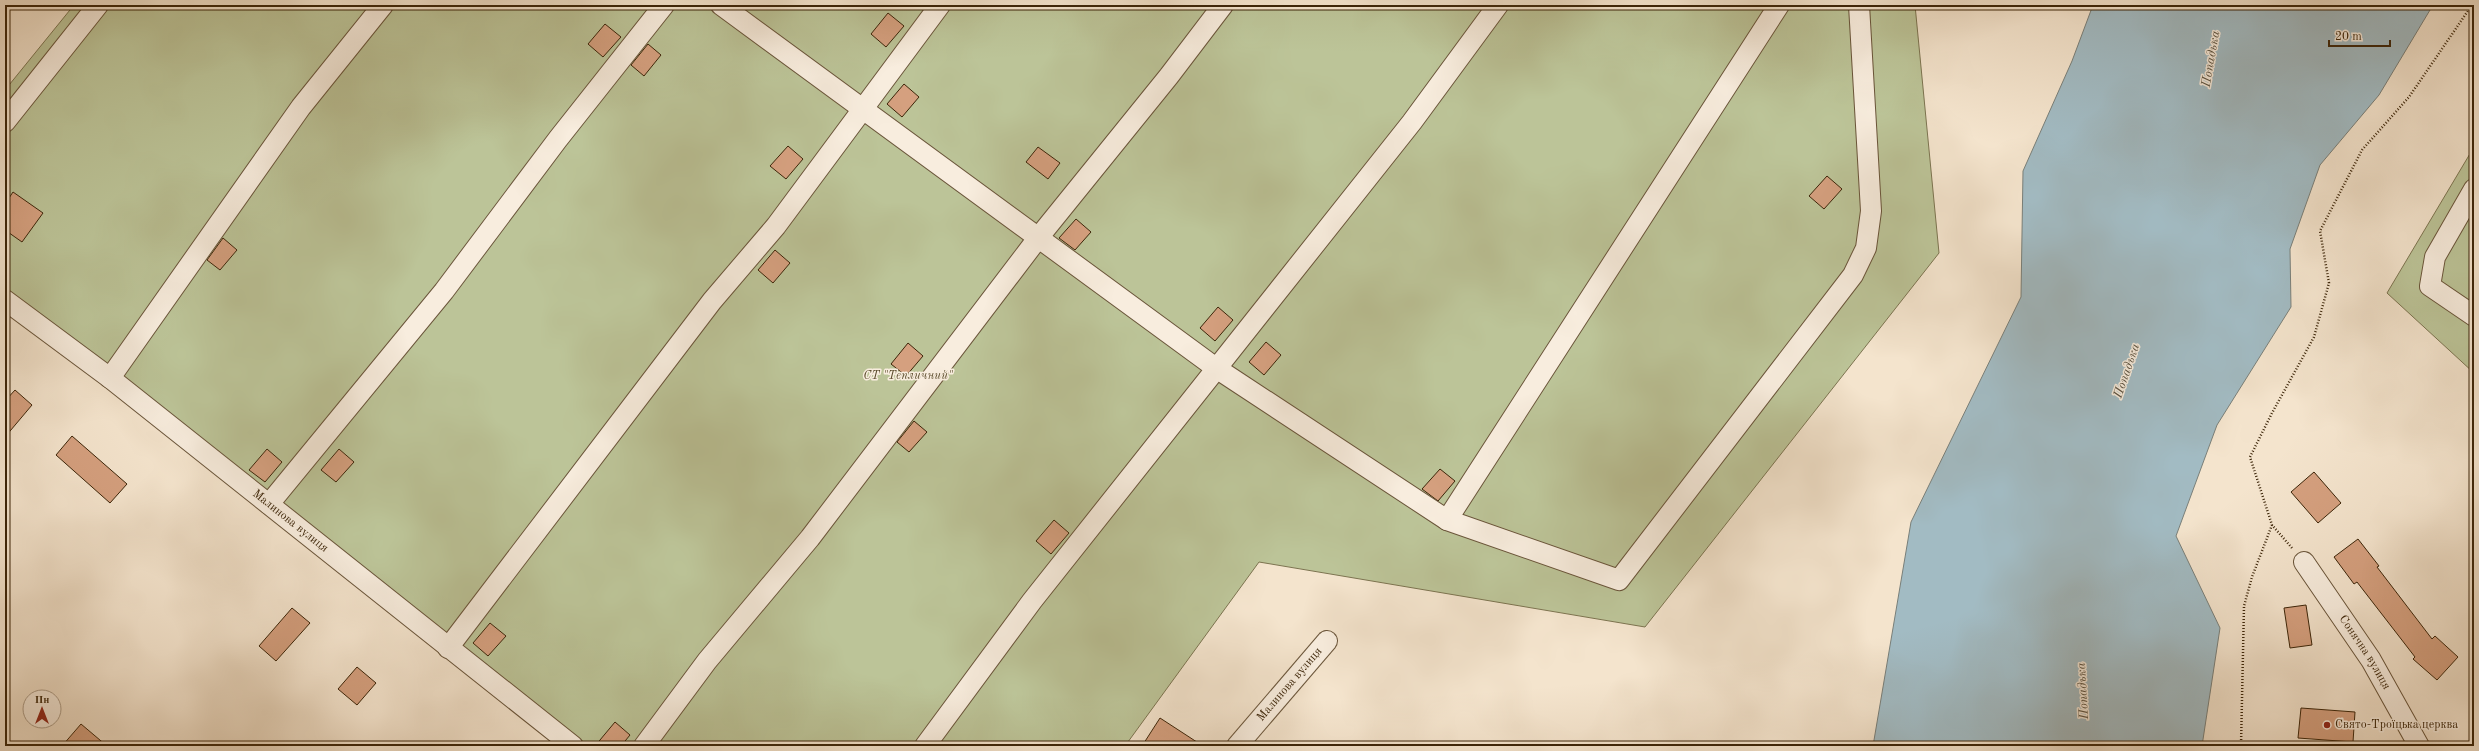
<svg xmlns="http://www.w3.org/2000/svg" width="2479" height="751" font-family="'Old Standard TT',serif">
<style>
.green{fill:#bcc498;stroke:#7c7450}
.water{fill:#a2bbc3;stroke:#797f79}
.building{fill:#d5a07f;stroke:#3c2509}
.lines{fill:none;stroke-linecap:round;stroke-linejoin:round}
.minor-casing{stroke:#6a553a;stroke-width:22}
.path{stroke:#3c2509;stroke-width:2.5;stroke-dasharray:1 2;stroke-linecap:butt}
.minor{stroke:#f8edde;stroke-width:20}
.poi-dot{fill:#8f2418;stroke:#f8edde;stroke-width:1.5}
.labels{text-anchor:middle;dominant-baseline:central;stroke-width:3;stroke-linejoin:round;paint-order:stroke}
.park-label{font-size:12px;font-style:italic;fill:#5c4d2d;stroke:#f8edde}
.street-label{font-size:12px;fill:#3c2509;stroke:#f8edde}
.poi-label{font-size:12px;fill:#3c2509;stroke:#f8edde;text-anchor:start}
.water-label{font-size:13px;font-style:italic;fill:#5b5241;stroke:#f8edde}
</style>
<rect width="100%" height="100%" fill="#f4e4cd"/>
<filter id="stains"><feTurbulence type="fractalNoise" baseFrequency=".005" numOctaves="4"/><feColorMatrix values="0 0 0 0 .2 0 0 0 0 .09 0 0 0 0 .02 0 0 0 .5 -.17"/></filter>
<radialGradient id="worn" r=".72"><stop offset=".6" stop-color="#630" stop-opacity="0"/><stop offset="1" stop-color="#630" stop-opacity=".3"/></radialGradient>
<path class="green" d="M74,5H1915L1939,253L1645,627L1259,562L1125,746H568L5,305V90Z
M2474,147V373L2387,293Z"/>
<path class="water" d="M2093,5H2433L2379,95L2320,165L2290,249L2291,307L2217,425L2176,536L2220,628L2202,746H1873L1911,522L2021,297L2023,171L2072,61Z"/>
<path class="building" d="M888,13L904,26L886,47L871,34Z
M605,24L621,37L603,57L588,44Z
M648,44L661,55L644,76L631,65Z
M904,84L919,97L902,117L887,104Z
M788,146L803,159L786,179L770,166Z
M1038,147L1060,163L1048,179L1026,162Z
M1827,176L1842,189L1824,209L1809,196Z
M13,192L43,213L22,242L5,230V204Z
M1076,219L1091,232L1075,250L1059,238Z
M223,238L237,250L220,270L207,260Z
M775,250L790,263L773,283L758,270Z
M1218,307L1233,320L1215,341L1200,328Z
M1266,342L1281,355L1264,375L1249,362Z
M908,343L923,356L906,376L891,364Z
M15,390L32,405L5,437V401Z
M914,421L927,432L909,452L897,442Z
M72,436L127,484L110,503L56,455Z
M267,449L282,462L265,482L249,470Z
M339,449L354,462L336,482L321,470Z
M1440,469L1455,481L1438,501L1422,489Z
M2314,472L2341,503L2318,523L2291,492Z
M1054,520L1069,533L1051,554L1036,541Z
M2358,539L2379,566L2377,567L2432,639L2435,636L2458,657L2437,680L2413,659L2415,657L2357,582L2354,584L2334,557Z
M2306,605L2312,645L2290,648L2284,608Z
M292,608L310,623L276,661L259,646Z
M490,623L506,636L488,656L473,643Z
M357,667L376,683L357,705L338,689Z
M2301,708L2355,712L2353,742L2298,738Z
M1160,718L1203,746H1142Z
M615,722L630,735L621,746H595Z
M81,724L107,746H62Z"/>
<g class="lines">
<g class="minor-casing">
<g id="minor">
<path d="M721,5L1216,368L1447,520L1619,580L1853,275L1866,248L1871,211L1859,5"/>
<path d="M5,122L98,5"/>
<path d="M2474,189L2435,257L2430,286L2474,316"/>
<path id="s1" d="M5,300L110,378L573,746"/>
<path d="M110,378L301,107L383,5"/>
<path d="M269,504L444,291L558,139L664,5"/>
<path d="M1447,520L1779,5"/>
<path id="s2" d="M2304,562L2371,660L2419,746"/>
<path d="M448,648L712,301L776,226L940,5"/>
<path d="M644,746L707,661L810,538L1038,238L1169,76L1223,5"/>
<path d="M925,746L1032,601L1412,122L1498,5"/>
<path id="s3" d="M1237,746L1327,641"/>
</g>
</g>
<path class="path" d="M2292,548L2272,525L2250,457L2272,413L2314,337L2329,283L2320,231L2362,150L2409,97L2472,5
M2241,746L2244,606L2252,577L2272,525"/>
<use href="#minor" class="minor"/>
</g>
<circle class="poi-dot" cx="2327" cy="725" r="4"/>
<g class="labels">
<g class="park-label">
<text x="908" y="376">СТ "Тепличний"</text>
</g>
<g class="street-label">
<text stroke="none"><textPath href="#s1" startOffset="361">Малинова вулиця</textPath></text>
<text stroke="none"><textPath href="#s2" startOffset="109">Сонячна вулиця</textPath></text>
<text stroke="none"><textPath href="#s3" startOffset="81">Малинова вулиця</textPath></text>
</g>
<g class="poi-label">
<text x="2335" y="725">Свято-Троїцька церква</text>
</g>
<g class="water-label">
<text transform="translate(2211 59) rotate(-80)">Попадька</text>
<text transform="translate(2127 371) rotate(-71)">Попадька</text>
<text transform="translate(2083 691) rotate(-93)">Попадька</text>
</g>
</g>
<rect width="2479" height="751" fill="none" stroke="#f4e4cd" stroke-width="20"/>
<rect x="6" y="6" width="2467" height="739" fill="none" stroke="#3c2509" stroke-width="2"/>
<rect x="10" y="10" width="2459" height="731" fill="none" stroke="#3c2509"/>
<g transform="translate(42 709)"><circle r="19" fill="#f8edde" stroke="#ad9d89"/>
<path d="M0-3L7 15L0 10L-7 15Z" fill="#8f2418"/>
<text y="-6" font-size="11" font-weight="bold" text-anchor="middle" fill="#3c2509">Пн</text>
</g>
<path d="M2329 40v6h61v-6" fill="none" stroke="#3c2509" stroke-width="2"/>
<text x="2335" y="40" font-size="12" fill="#3c2509" stroke="#f8edde" stroke-width="3" paint-order="stroke">20 m</text>
<rect width="100%" height="100%" filter="url(#stains)"/>
<rect width="100%" height="100%" fill="url(#worn)"/>
</svg>
